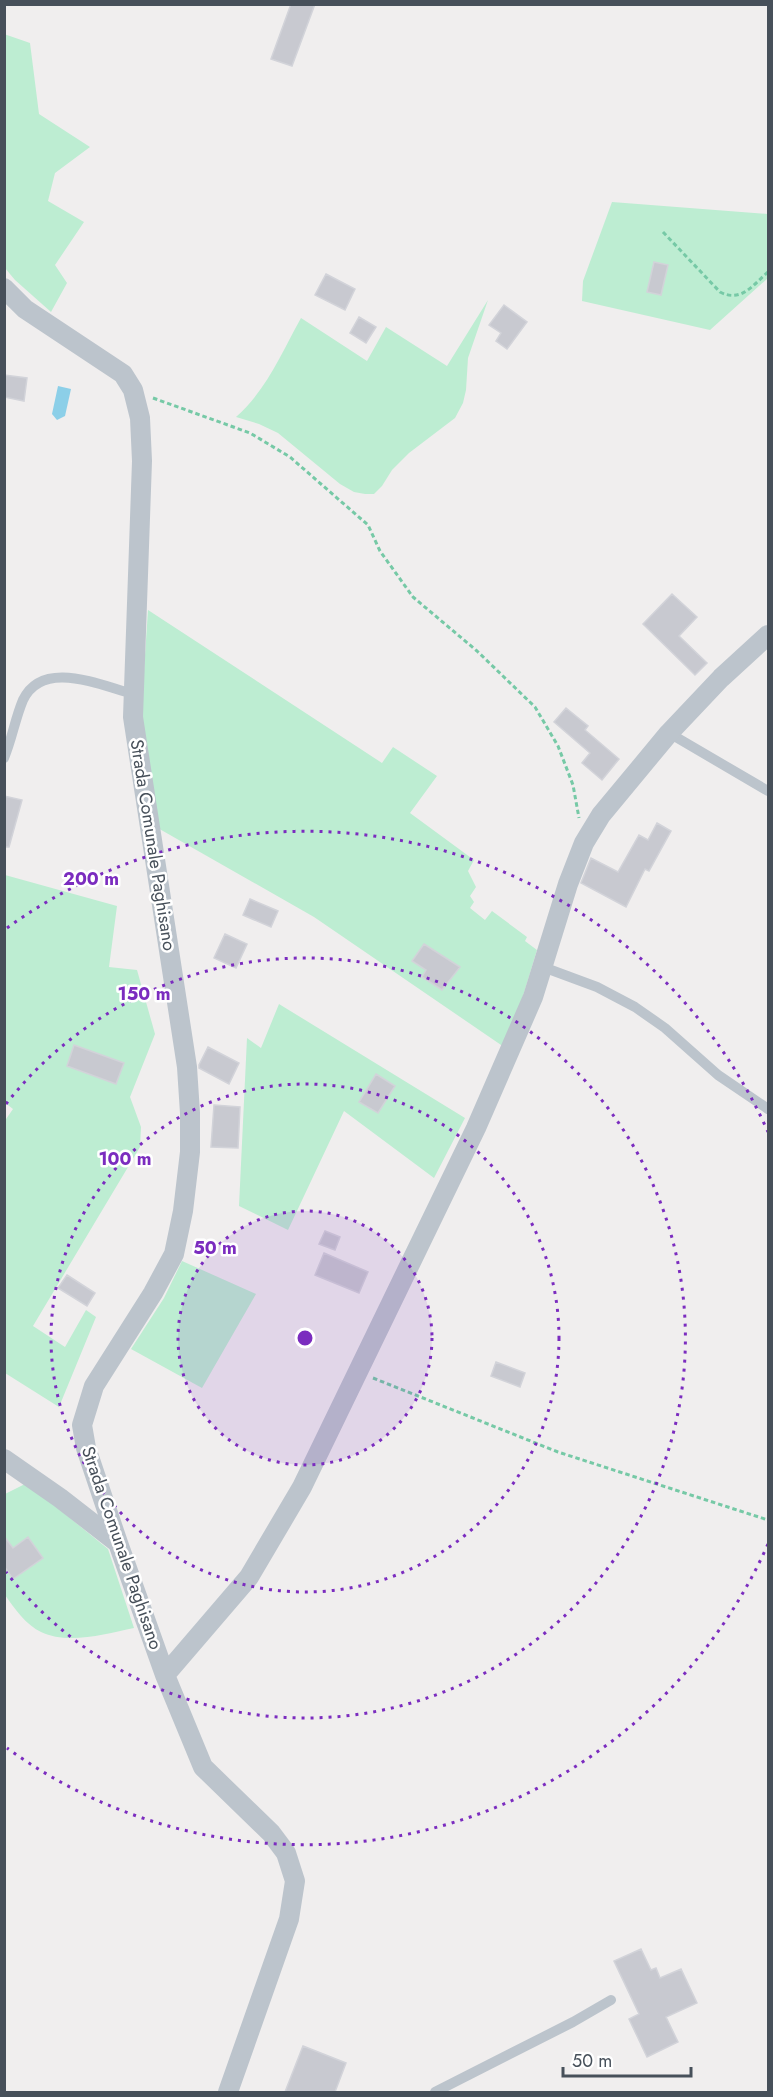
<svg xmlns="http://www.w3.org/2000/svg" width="773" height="2097" font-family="Jost,sans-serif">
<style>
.green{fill:#bdedd2}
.water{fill:#8ccfe8}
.building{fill:#c8c9d0;stroke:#d2d3d9;stroke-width:1.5}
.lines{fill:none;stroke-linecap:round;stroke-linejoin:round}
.path{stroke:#76c9a6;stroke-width:3;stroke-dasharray:4.5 3;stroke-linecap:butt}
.service{stroke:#bcc4cc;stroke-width:10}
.minor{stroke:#bcc4cc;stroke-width:20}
.ring{fill:none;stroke:#7b2cbf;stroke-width:3;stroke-dasharray:3 6}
.labels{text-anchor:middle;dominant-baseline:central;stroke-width:5;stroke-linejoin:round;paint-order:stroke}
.street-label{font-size:18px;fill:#47505a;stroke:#fff}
.centre{fill:#7b2cbf;stroke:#fff;stroke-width:3}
.ring-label{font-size:18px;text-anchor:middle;font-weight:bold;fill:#7b2cbf;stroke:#fff;stroke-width:5;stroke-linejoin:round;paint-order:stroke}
</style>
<rect width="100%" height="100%" fill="#f0eeee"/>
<path class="green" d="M4,34L30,43L39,114L90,147L55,173L48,201L84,222L55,265L67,283L51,312L15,280L5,268Z
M612,202L768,214V278L710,330L582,301L583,281Z
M488,300L468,358L466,390L463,403L455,418L409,453L392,470L382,486L374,494H365L354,492L340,484L278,433L259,424L236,417C266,391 282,352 301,318L367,361L386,327L447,366Z
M148,610L382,763L393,747L437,776L410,813L474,860L468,871L476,887L470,896L474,902L470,908L485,920L492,911L527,937L525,941L537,950L523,996L504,1047L314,917L156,827L141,716Z
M5,875L117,906L109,967L137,970L155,1034L130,1097L141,1127L140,1147L33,1326L65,1347L86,1310L96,1317L59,1407L5,1373L4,1122L13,1109L4,1102Z
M279,1004L465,1118L434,1178L344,1111L288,1230L239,1206L247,1038L261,1048Z
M182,1261L256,1294L202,1388L131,1349L164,1298Z
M27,1483L108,1549L134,1628C105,1634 68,1645 41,1632C26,1625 14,1608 5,1595V1494Z"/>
<path class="water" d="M58,386L71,389L65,416L57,420L52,414Z"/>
<path class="building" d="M291,4H315L292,66L271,59Z
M654,262L668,265L661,295L647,292Z
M326,274L355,289L345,310L315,295Z
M504,305L527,322L507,349L496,341L501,333L489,325Z
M359,317L376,327L366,343L350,333Z
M4,375L27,378L24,401L4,397Z
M672,594L697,617L679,636L707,663L695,675L643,624Z
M566,708L588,726L585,730L619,759L602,780L582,763L590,753L554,722Z
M4,796L22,800L9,847H4Z
M657,823L671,831L649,871L645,869L626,907L581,883L591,858L618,872L639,835L648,840Z
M250,899L278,911L271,927L243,915Z
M225,934L247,944L236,968L214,958Z
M424,944L460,967L442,990L422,977L426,970L412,961Z
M74,1045L124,1063L116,1084L67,1066Z
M208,1047L239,1063L229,1084L199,1068V1065Z
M376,1074L395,1086L378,1113L359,1102Z
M214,1105L240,1107L238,1148L211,1147Z
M325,1231L340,1237L335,1250L319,1244Z
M324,1253L368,1272L359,1293L315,1275Z
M67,1275L95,1293L87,1306L58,1288Z
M496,1362L525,1373L520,1387L491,1376Z
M4,1536L13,1548L28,1537L43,1558L13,1579L4,1566Z
M641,1949L651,1970L656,1968L660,1978L681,1969L697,2003L666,2017L678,2042L647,2057L629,2019L639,2014L614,1961Z
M303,2046L346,2063L335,2092H285Z"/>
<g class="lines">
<path class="path" d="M663,232L720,292C741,303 753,285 768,272
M153,398L250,433L290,457L368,525L380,551L413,597L477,651L535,707L558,746L573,785L579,818
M373,1378L558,1452L768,1520"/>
<path class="service" d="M669,733L768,791
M4,758C12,739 15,719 23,700C43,658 101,686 134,694
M543,967L597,987L635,1007L665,1028L718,1075L768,1109
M435,2092L573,2022L611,2000"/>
<path class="minor" d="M4,288L25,309L123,374L133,390L140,418L142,461L133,717L187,1067L190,1113V1152L183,1211L174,1254L153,1293L94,1386L82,1425L86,1448L118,1543L165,1675L203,1767L271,1833L286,1853L295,1881L289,1919L228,2092
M4,1459L60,1498L118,1543
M165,1675L249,1577L302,1487L476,1128L533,997L568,884L584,843L601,815L669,733L721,678L768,635"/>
</g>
<circle cx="305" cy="1338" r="127" fill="#7b2cbf" fill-opacity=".12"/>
<g class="ring">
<circle cx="305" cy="1338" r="127"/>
<circle cx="305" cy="1338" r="254"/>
<path d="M6 1104A380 380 0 1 1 6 1572"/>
<path d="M768 1544A507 507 0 0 1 7 1748M7 928A507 507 0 0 1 768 1132"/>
</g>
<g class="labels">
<g class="street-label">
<text transform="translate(153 845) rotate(81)">Strada Comunale Paghisano</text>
<text transform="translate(122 1548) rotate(71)">Strada Comunale Paghisano</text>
</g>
</g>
<circle cx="305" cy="1338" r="9" class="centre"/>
<g class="ring-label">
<text x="91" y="885">200 m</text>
<text x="144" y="1000">150 m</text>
<text x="125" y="1165">100 m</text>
<text x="215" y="1254">50 m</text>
</g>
<rect width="773" height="2097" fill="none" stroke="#47505a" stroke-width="12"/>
<path d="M563 2067v9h128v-9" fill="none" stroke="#47505a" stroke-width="3"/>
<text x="572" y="2067" font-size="18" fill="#47505a" stroke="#ffffff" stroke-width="4.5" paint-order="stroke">50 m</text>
</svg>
